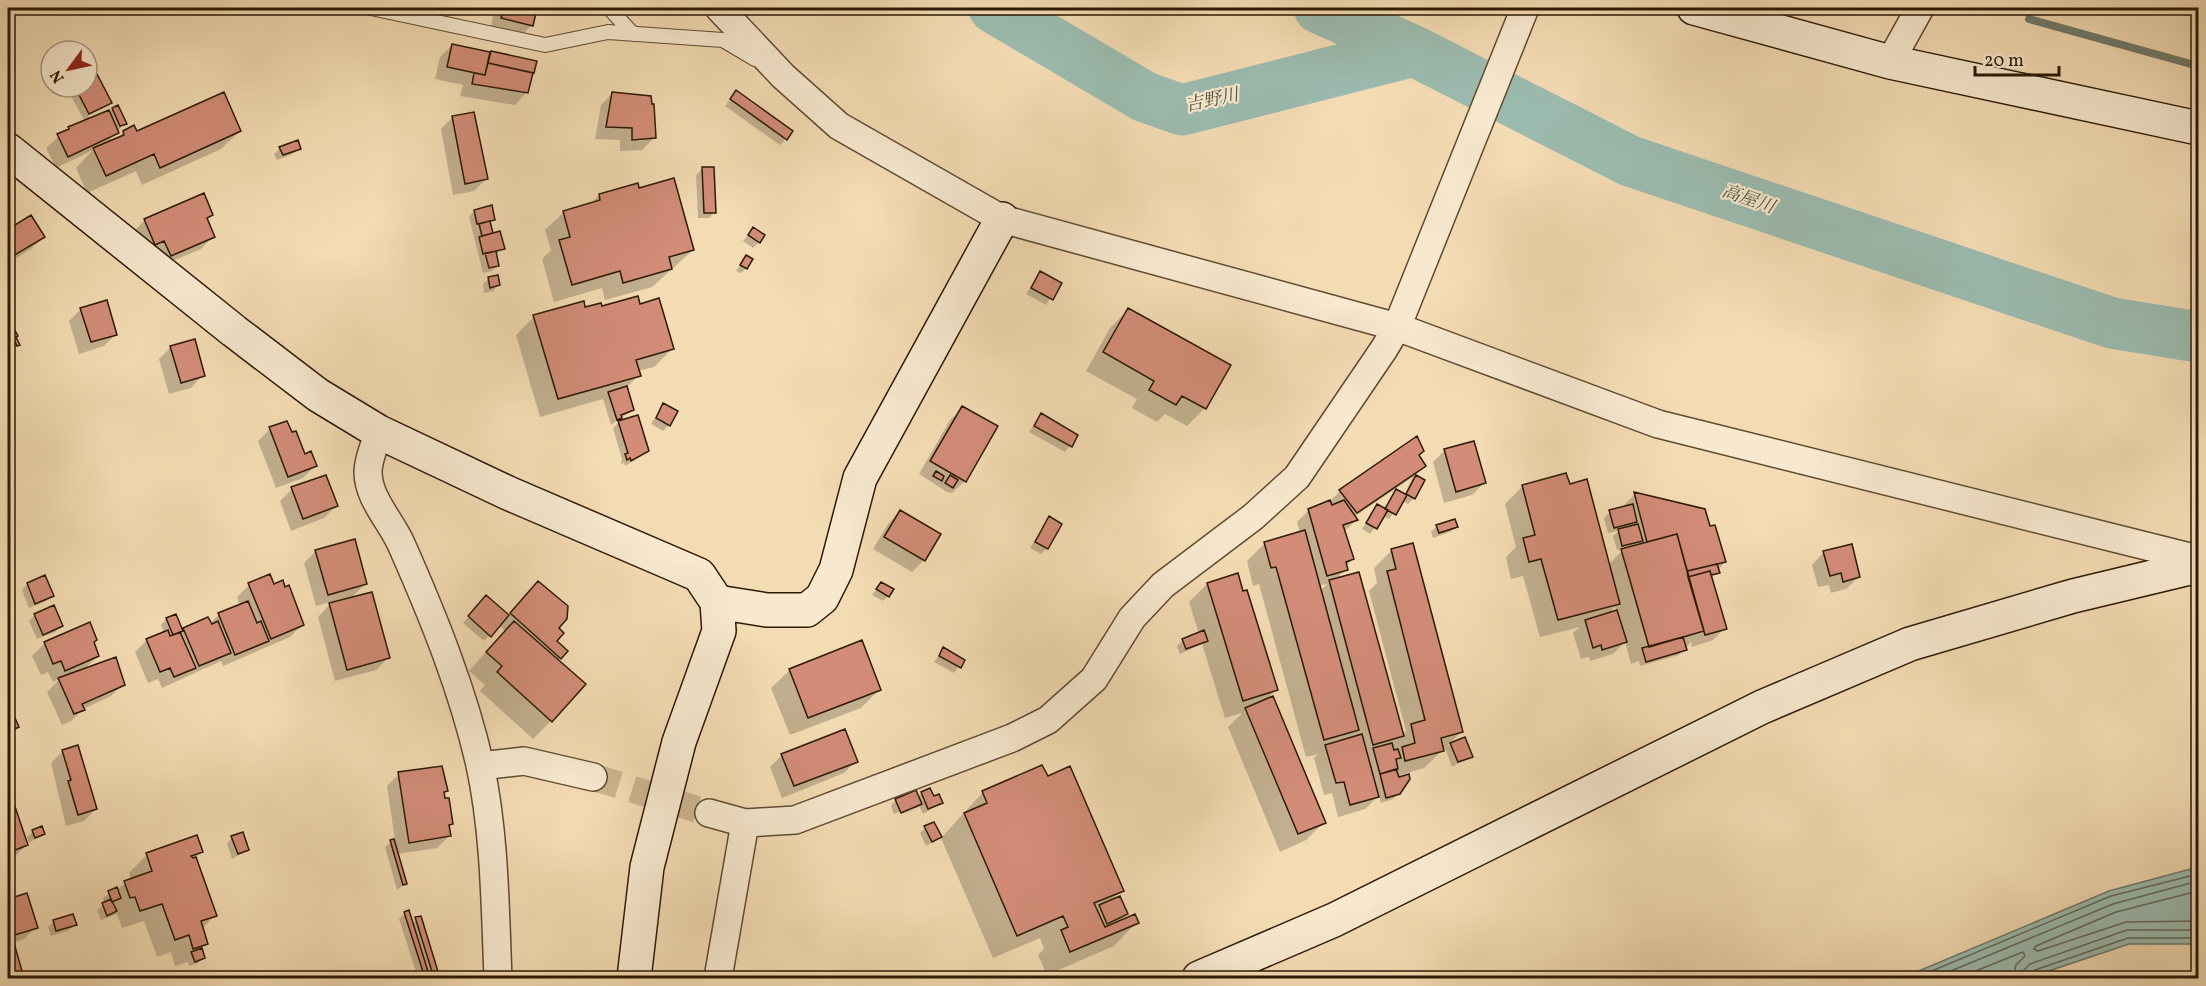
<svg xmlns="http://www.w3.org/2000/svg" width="2206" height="986" font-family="Vollkorn,'Noto Serif JP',serif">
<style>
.water{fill:#9bbbaf;stroke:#6f7a6b;stroke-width:1.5}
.shadow{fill:#0003;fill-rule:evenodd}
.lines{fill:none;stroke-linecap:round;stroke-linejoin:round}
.shore{stroke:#646a5a;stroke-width:1.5}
.stream{stroke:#6f7a6b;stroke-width:8}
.river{stroke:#9bbbaf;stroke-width:51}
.building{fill:#d28c78;stroke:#2c1906;stroke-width:1.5}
.street-tunnel{stroke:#cbb490;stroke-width:27;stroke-dasharray:27 14;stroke-linecap:butt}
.lane-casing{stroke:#5e4a31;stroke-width:16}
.street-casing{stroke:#5e4a31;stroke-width:30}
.secondary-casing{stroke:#2c1906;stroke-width:36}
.lane{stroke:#f7e8ce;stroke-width:14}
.street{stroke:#f7e8ce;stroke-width:27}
.secondary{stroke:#f7e8ce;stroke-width:33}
.labels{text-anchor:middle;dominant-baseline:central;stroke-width:4.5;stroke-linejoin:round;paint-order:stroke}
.water-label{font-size:18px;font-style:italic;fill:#535241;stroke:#f7e8ce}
</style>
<rect width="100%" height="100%" fill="#f3dbb3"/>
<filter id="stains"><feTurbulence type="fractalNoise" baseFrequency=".00333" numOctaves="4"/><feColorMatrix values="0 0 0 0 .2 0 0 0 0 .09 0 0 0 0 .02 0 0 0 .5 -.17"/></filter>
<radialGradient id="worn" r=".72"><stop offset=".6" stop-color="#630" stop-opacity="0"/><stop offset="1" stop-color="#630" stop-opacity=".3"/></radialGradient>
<path class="water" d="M2198,867V944H2129L2028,978H1902L2109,891Z"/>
<path class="shadow" d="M429,8H464L456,15Z
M495,8H535L532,25L520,37L490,30Z
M1792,8H1818L1813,12Z
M452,45L491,52L533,72L527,92L515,105L460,96L463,85L435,79L440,57Z
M87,80L111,102L88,116L91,120L113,109L125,123L105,145L115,140L124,132L240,131L221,149L142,185L136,171L87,193L76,168L93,150L56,168L46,148L68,128L84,120L69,92L74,87H87Z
M613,93L654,138L642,150L620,151V140L595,139L601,105Z
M731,98L786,139L780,145L725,106Z
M453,117L486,179L474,191L453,195L441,129Z
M280,148H299L293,154L277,160L274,154Z
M702,169L715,212L709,218H698L696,175Z
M638,190L693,250L652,287L605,300L602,288L554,302L542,259L551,250L545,230L564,212L590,205L599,195Z
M474,211L493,219L489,223L492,235L503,248L495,255L498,265L492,271L483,273L469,217Z
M212,215L206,220L213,236L201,249L158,267L133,232L145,220Z
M11,221L14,227L43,237L31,249L8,263V223Z
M753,229L759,242L753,248L743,241Z
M746,257V268L741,273L736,271Z
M1040,273L1060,284L1046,305L1026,294Z
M497,277L498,285L493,291L484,293L483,284L488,279Z
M639,306L672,349L654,367L638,371L639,375L626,388L633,410L611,425L603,399L540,417L516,335L534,317L584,309Z
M81,309L116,334L104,346L79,354L69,321Z
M1128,310L1205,408L1187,426L1165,414L1157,422L1132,408L1137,399L1086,371L1110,328Z
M8,321L18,344L11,351L8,343Z
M171,347L203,375L191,388L169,394L159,359Z
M663,405L669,425L663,431L651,424Z
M962,408L965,481L952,493L947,492L919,474L950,420Z
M1041,415L1070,446L1065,452L1029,432Z
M637,417L648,451L625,466L624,463L621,464L622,459L613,428L618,423Z
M270,429L291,434L304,456L315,466L303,478L276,488L258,441Z
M1445,450L1484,483L1472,495L1444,503L1433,462Z
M1418,455L1425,466L1414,476L1423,481L1414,498L1408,504L1402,501L1389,519L1383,516L1370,534L1362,529L1377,506L1384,509L1396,491L1404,495L1413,477L1354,517L1356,520L1344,532L1352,559L1337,579L1402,735L1406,731L1369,591L1377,583L1374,568L1392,550L1461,732L1447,746L1464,739L1471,756L1452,767L1445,748L1424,768L1397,776L1399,793L1393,799L1381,803L1379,795L1365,809L1338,817L1332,793L1324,795L1314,758L1318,754L1306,757L1259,584L1253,586L1247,561L1265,543L1300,533L1297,522L1309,510L1330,501L1340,491ZM1327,584L1320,591L1318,586Z
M1523,486L1608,565L1624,549L1617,550L1613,536L1620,530L1608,533L1604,518L1610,512L1619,510L1635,494L1709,528L1725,562L1711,579L1725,628L1713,640L1692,647L1691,642L1679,655L1640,666L1639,661L1631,664L1625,642L1613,654L1590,661L1589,657L1581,659L1573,633L1580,627L1540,637L1523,576L1511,579L1506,557L1516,547L1505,504ZM1615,607L1616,612L1607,615Z
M292,489L336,506L324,518L291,531L280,501Z
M900,511L924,560L912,572L873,549L888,524Z
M1049,518L1047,548L1041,554L1030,548Z
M1437,526L1456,527L1450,532L1433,538L1431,532Z
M316,551L366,583L350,599L388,658L376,670L335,681L318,617L333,601L316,606L304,563Z
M1824,552L1859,577L1846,589L1831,593L1829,585L1818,587L1812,565Z
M1237,575L1276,690L1266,700L1324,822L1306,840L1280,852L1228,727L1242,713L1225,718L1202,644L1180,654L1177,646L1183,640L1199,634L1189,602L1207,584Z
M44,577L52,595L46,601L29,608L22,590L27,584Z
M881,584L888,596L883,601L872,595Z
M249,585L273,586L302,625L290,637L223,666L221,661L162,688L158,679L148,683L135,652L147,640L164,633L161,625L166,619L175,616L181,632L210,624L219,614L240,606L237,597Z
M526,595L557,628L555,641L566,651L557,661L551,721L533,739L480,691L485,685L469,671L505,631L499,625L484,641L463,623L481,603L508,616Z
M35,615L61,626L55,632L37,639L29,621Z
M45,643H92L98,656L82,671L123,684L111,696L83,709L71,721L62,725L47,692L60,679L53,682L48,672L41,675L32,656Z
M944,649L963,660L954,673L934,662Z
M790,670L879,690L861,708L790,735L771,688Z
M8,706L17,727L8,736Z
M63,751L96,809L84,821L66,826L51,763Z
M782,755L856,761L844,773L782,798L770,767Z
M399,774L446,791L442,794L451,824L448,827L449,836L437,848L397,854L406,883L397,890L385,847L395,840L387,786Z
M8,790L27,845L8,863Z
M983,792L1122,890L1110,902L1127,914L1117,923L1137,922L1114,946L1047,975L1038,955L1044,949L1040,938L993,958L941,838Z
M922,793L941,803L923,814L919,806L915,810L895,818L916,809V805L894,814L891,806L896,800L918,797Z
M925,828L940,837L926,846L920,833Z
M33,831L43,834L29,843L27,837Z
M232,838L247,850L232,859L227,843Z
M201,852L195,858L215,915L202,929L207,943L200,949L203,958L198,963L189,966L188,962L175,966L171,952L157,957L144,921L122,928L117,914L101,920L97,910L105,903L103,898L131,880L129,873L147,855Z
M26,895L36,927L24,939L12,943L23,978H8V900Z
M405,913L412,923L420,918L438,978H418L399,919Z
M54,921L75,925L69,930L51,936L48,927Z"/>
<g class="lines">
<path class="shore" d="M2198,891L2116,912L2036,946L2034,949L2038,951L2126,922L2198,921
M1915,978L2111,896L2198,874
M1934,978L2113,904L2198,881
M1958,978L2023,952L2025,956L2016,965L2013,978
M2022,978L2024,970L2030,964L2127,930H2198
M2030,978L2035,970L2128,938H2198"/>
<path class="stream" d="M2029,19L2198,66"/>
<path class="river" d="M994,8L1145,97L1182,110L1414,51
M1319,8L1414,51L1630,161L2112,323L2198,337"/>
</g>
<path class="building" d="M504,8H537L533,26L501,18Z
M452,44L490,52L485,75L447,67Z
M491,51L537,61L534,73L488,63Z
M488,63L533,73L528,93L472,84L474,73L485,75Z
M97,74L112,103L89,114L75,87H87V79Z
M736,90L793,131L787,140L730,99Z
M224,92L241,131L160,168L154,154L106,176L93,148L124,135L123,131L134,125L137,131Z
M612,92L651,96L652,104H654L656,138L632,140V128L606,127Z
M118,105L127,124L120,126L112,108Z
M109,110L119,133L68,157L57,134L69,129L68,127Z
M474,112L488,179L465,184L452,116Z
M298,140L301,149L283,155L279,147Z
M702,167H714L716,213H704Z
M674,178L694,250L669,257L672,269L623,283L620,271L572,285L559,240L570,237L563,211L600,200L599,194L638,183L639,188Z
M204,193L213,215L207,218L215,237L171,256L164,241L155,245L144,219Z
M492,205L495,220L477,224L474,210Z
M31,215L45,237L8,259V221L11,219L15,225Z
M490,221L493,233L482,236L479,224Z
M753,227L765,235L760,243L748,235Z
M500,231L505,249L483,254L479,237Z
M496,251L499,266L489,268L485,253Z
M746,255L753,259L747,269L740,265Z
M1040,271L1062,283L1053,300L1031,288Z
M498,275L500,285L490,288L488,277Z
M638,296L640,304L659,298L674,349L636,360L641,376L558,399L533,315L584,301L585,307L601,303L602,306Z
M107,300L117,335L91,342L80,308Z
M1128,308L1231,365L1206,409L1182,396L1176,405L1149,390L1154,381L1103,352Z
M8,318L18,336L16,337L20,345L17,346L8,327Z
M195,339L205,376L181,383L170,346Z
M627,386L634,410L621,415L622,418L617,420L608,392Z
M663,403L678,411L670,426L656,418Z
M962,406L998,426L966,482L930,461Z
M1041,413L1078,435L1072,447L1034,426Z
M638,415L649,451L631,461L630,458L627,460L625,454L628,453L618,421Z
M287,421L292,432L296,431L305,454L311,451L317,466L288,477L269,427Z
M1417,436L1424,451L1419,455L1426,466L1357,513L1339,490Z
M1474,441L1486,483L1456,492L1444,449Z
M936,471L944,476L942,481L933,476Z
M1566,473L1570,484L1587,479L1620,604L1558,620L1541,559L1529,562L1523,538L1535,535L1522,485Z
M326,475L338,506L303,519L291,487Z
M950,475L958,480L953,488L945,483Z
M1416,475L1425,480L1415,499L1406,494Z
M1396,489L1407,495L1396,515L1385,509Z
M1634,492L1705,509L1710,526L1715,525L1726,562L1687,571L1677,534L1647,542Z
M1330,500L1332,505L1344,500L1358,520L1343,525L1354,559L1346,562L1348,570L1327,576L1308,509Z
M1377,504L1388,510L1377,529L1366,523Z
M1633,504L1637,522L1614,528L1609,510Z
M900,510L941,534L925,561L884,537Z
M1049,516L1062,524L1048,549L1035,542Z
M1455,519L1458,527L1439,533L1436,525Z
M1638,524L1643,541L1622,546L1618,529Z
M1305,530L1359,730L1324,740L1276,567L1271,568L1264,542Z
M1677,534L1704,631L1649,647L1621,549Z
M355,539L367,584L328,595L315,550Z
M1413,543L1463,732L1441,738L1444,751L1405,761L1402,747L1415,743L1411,724L1425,720L1387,571L1396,569L1391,549Z
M1852,544L1860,577L1843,582L1841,573L1830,576L1823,551Z
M1717,564L1720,573L1711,575L1710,571L1688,577L1687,571Z
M1710,571L1727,629L1705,635L1688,577Z
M1359,572L1404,736L1373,745L1329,580Z
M1238,573L1243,591L1247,590L1278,690L1243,701L1207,583Z
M270,574L274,584L283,580L285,587L289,585L304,625L271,639L248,583Z
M45,575L54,596L35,604L27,583Z
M538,581L568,606L567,619L559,628L564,633L557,641L568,651L561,659L510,613Z
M881,582L894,589L889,597L876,589Z
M372,592L390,658L347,670L329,603Z
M486,595L509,615L491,637L468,616Z
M248,601L257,623L261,621L269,641L235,655L218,613Z
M54,605L63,626L43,635L34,614Z
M1617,610L1627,642L1602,650L1601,645L1593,648L1585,620Z
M176,614L183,631L173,635L166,618Z
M208,617L212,624L218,621L231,653L199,666L183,628Z
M514,621L586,684L552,722L497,672L502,666L486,652Z
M90,622L97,640L94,642L99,656L65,671L61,661L53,664L44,642Z
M168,630L170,636L180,632L196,668L174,677L170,668L160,672L146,639Z
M1204,630L1208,641L1186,649L1182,639Z
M1683,637L1687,650L1646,662L1642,648Z
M862,640L881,690L808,718L789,669Z
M943,647L965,660L961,668L939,656Z
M116,657L125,685L82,704L85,710L74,714L58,678Z
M1273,696L1326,823L1298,834L1245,708Z
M8,702L19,727L8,732Z
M845,729L858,762L794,786L781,754Z
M1362,734L1379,797L1350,805L1344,782L1336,783L1325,745Z
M1465,737L1473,757L1458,762L1450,743Z
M1392,743L1394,750L1398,749L1401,758L1396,759L1398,769L1380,774L1373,748Z
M78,745L97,809L78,815L68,781L71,780L62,750Z
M1042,765L1048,776L1070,766L1124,891L1094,903L1105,927L1135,914L1139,923L1070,952L1061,930L1068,927L1063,916L1017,936L964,813L987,803L982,791Z
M442,766L448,791L444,792L445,798H449L453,824L449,825L451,836L409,843L398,772Z
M1396,769L1399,777L1409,774L1410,779L1400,794L1386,798L1380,774Z
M8,786L28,845L8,853Z
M930,788L934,796L939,794L943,803L928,809L921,792Z
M916,790L922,804L901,813L895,799Z
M934,822L942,837L932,842L924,826Z
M42,826L45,834L35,838L32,830Z
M243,832L249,850L238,854L231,836Z
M197,835L203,852L191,856L193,858L196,857L217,916L201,921L208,944L193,949L189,935L175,940L162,904L140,911L135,897L130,898L124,881L152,871L146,853Z
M394,839L407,884L403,885L390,840Z
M117,887L121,898L112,902L108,891Z
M27,893L38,928L8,937V899Z
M1120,896L1128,914L1107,924L1099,905Z
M111,899L117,911L107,916L102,903Z
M409,910L430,978H425L404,912Z
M73,914L77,925L56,931L53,920Z
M421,916L440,978H434L415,917Z
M12,936L24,978H8V937Z
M202,948L205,958L195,962L191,952Z"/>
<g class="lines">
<path class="street-tunnel" d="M593,777L709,813"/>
<g class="lane-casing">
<path id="lane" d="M371,8L545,45L608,32L723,40L755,59
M609,8L633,34"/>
</g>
<g class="street-casing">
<path id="street" d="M719,8L783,76L839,126L1002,219L1397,327L1658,424L2198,559
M1890,62L1920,8
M379,432C375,444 368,459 368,472C368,499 392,522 402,546C433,616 463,690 480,765C495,835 495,907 498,978
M480,766L524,761L593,777
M709,813L745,823L795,820L1012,738L1048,720L1094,679L1132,618L1163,585L1253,517L1297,477L1384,349L1397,327L1525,8
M718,978L745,823"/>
</g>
<g class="secondary-casing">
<path id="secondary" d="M1694,8L1890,62L2198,128
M8,150L234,331L318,395L379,432L508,493L699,575L717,602L719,631L679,742L647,867L634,978
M717,602L767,610H807L822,598L836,570L860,478L1002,219
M1199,978L1334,920L1762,707L1910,644L2073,596L2198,566"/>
</g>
<use href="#lane" class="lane"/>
<use href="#street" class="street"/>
<use href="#secondary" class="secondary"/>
</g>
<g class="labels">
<g class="water-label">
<text transform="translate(1212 101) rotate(-12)">吉野川</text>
<text transform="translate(1748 200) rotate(19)">高屋川</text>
</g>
</g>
<rect width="2206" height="986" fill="none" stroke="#f3dbb3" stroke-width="30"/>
<rect x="9" y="9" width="2188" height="968" fill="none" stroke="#2c1906" stroke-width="3"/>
<rect x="15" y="15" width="2176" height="956" fill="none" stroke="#2c1906" stroke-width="1.5"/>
<g transform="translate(69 69) rotate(237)"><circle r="28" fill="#f7e8ce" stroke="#a6957e" stroke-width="1.5"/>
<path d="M0-4.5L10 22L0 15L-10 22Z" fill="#8f2418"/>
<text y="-9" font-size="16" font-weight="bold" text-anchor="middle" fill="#2c1906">N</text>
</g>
<path d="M1975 66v9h84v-9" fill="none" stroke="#2c1906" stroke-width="3"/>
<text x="1984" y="66" font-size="18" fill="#2c1906" stroke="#f7e8ce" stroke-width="4.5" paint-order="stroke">20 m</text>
<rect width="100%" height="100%" filter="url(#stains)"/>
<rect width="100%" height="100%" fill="url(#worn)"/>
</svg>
